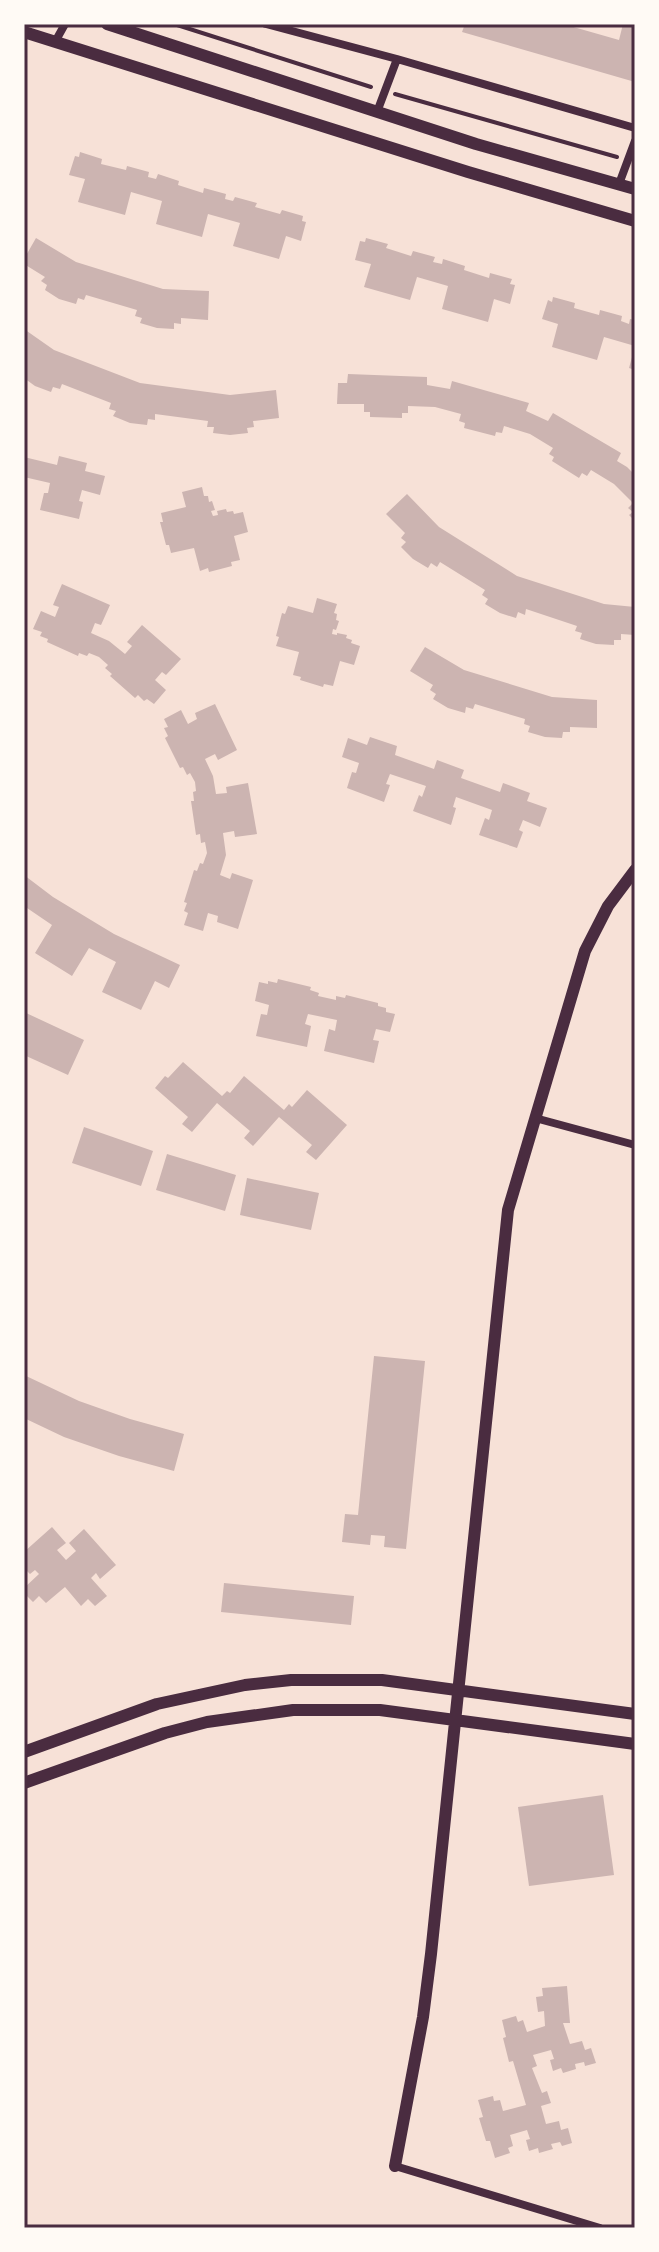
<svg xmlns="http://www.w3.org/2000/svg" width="659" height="2252" font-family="'Asap Condensed',sans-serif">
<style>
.building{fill:#ccb4b1}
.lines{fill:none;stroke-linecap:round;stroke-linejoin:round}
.path{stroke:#4a2c40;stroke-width:4}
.minor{stroke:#4a2c40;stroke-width:8}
.tertiary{stroke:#4a2c40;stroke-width:12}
.neatline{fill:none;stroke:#4a2c40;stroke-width:3}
</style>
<rect width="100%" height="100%" fill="#f7e1d7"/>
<path class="building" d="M465,24H563L619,40L623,24H635V82L462,32Z
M80,152L102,159L101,164L126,170L127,166L149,172L148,177L156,179L158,174L179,181L178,185L203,193L204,188L226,194L225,199L233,201L235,197L257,203L255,207L280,214L282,210L303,216L302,221L306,222L301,241L286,236L279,259L233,246L240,223L208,214L202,237L156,224L162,201L131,192L125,215L78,202L85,179L69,175L75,156L79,157Z
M36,238L76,262L163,289L209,291L208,320L181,318V324L174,323V329L157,328L140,323L142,318L135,316L137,310L86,295L84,300L78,298L76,304L59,299L45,290L47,285L41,281L45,277L24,264V259Z
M366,238L388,244L386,248L411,256L413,251L435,257L433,262L442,264L443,259L465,266L464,270L489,278L490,273L512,279L510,284L515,285L510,304L494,299L488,322L442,309L448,286L417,277L410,300L364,287L371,264L355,260L360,241L365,242Z
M553,297L575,303L574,308L599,315L600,310L622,316L621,321L629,324L630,319L635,320V346L604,337L597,360L552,347L558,324L542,319L548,300L552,302Z
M24,329L54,350L140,383L230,395L276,390L279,418L253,421L254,427L247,428L248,433L230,435L213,433L214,427H207L208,421L155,414V420L148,419L147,425L130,423L113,416L116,411L109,409L111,403L62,384L60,389L53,387L51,392L35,386L24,378Z
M634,350H635V370L629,368Z
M348,374L427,377V385L450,389L452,381L529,403L526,411L548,421L553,413L621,453L617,461L627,467L635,475V521L629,515L633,512L628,508L633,503L614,484L591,470L587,476L582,473L579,478L552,461L554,457L549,454L553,448L530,434L504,426L502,433L496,432L495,436L464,428L465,423L459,421L461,414L435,407L408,406V413H402V418L370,417V412H364V404H337L338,383H347Z
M59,456L87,463L85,471L105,476L100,495L82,490L79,501L83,502L79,519L40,510L44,493H48L50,483L24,477V457L57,465Z
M202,487L204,496H208L209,502L212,501L215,510L211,511L213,516L218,515L217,511L226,509L227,512L233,511L234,514L243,512L248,532L234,536L240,560L231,562L232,566L209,572L208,568L200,571L194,548L171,553L169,545H166L160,522H163L161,513L186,507L182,492Z
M407,494L439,527L517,576L604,604L635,607V635L621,634V640H614V645L596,644L580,639L582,633L575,631L577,626L526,609L525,615L518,612L516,618L500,613L485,604L488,599L482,595L485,590L440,562L437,567L431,563L428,568L413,559L401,547L406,542L401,538L405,533L386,514Z
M62,584L110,605L101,625L95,623L91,633L109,641L125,654L132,646L127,642L142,625L181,659L166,675L162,672L155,680L166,690L154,704L147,699L144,701L138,695L135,698L110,676L112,674L105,668L108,665L99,657L89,653L87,656L79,653L78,656L47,642L48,639L40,636L42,632L33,629L41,611L55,617L59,607L53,605Z
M317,598L337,604L334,613L337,614L336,620L339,621L336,630L333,629L332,634L337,635V633L347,635L346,638L352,640L351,643L360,646L354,665L340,661L333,686L324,684L323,687L300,680L301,677L293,675L299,652L276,646L279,637L276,636L282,613L285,614L288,606L313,613Z
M425,647L464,670L552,697L597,700V728L570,727V732H563L562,738L545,737L528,732L530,726L524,724L525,719L475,704L473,709L466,707L465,713L448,708L433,699L436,694L430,690L433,685L410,671Z
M215,704L237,750L218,760L215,754L205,759L213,776L216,794L227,793L226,787L248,783L257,834L235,837L234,831L223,833L226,855L220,875L230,879L232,873L253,880L238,929L217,922L218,916L208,913L203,931L184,925L188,913L184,911L187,903L184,902L194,870L197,871L200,863L203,864L207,853L205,842L201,843L200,834L196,835L191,801H194L193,792L196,791L195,782L190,773L187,775L183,767L180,768L165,738L168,736L164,728L168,727L164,719L181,710L188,724L197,719L195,713Z
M370,737L397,746L395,755L434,769L437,760L464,770L461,778L500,792L503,783L530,793L527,801L547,808L540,827L523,820L519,830L523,832L517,848L479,835L485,818L489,820L492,810L456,797L453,807L456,808L451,825L413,811L419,795L422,797L426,786L390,774L386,784L390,785L384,802L347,788L352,772L356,773L359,763L342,757L348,738L367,745Z
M24,875L53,897L114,934L180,965L169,988L155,981L141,1010L102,992L116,962L89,948L72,976L35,953L52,925L27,908L24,911Z
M278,979L311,987L310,990L319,993L318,996L336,1000V996L345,998L346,995L378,1003V1006L386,1008V1012L395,1014L390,1032L376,1029L373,1040L379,1041L374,1063L324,1051L329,1029L335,1031L337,1020L308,1014L305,1024L311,1026L307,1047L256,1036L261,1014L267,1015L269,1005L255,1001L259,982L268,984V981L277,983Z
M24,1012L84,1040L68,1075L24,1055Z
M183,1062L222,1096L227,1091L230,1093L244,1076L284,1110L289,1104L292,1107L307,1090L347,1125L316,1160L306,1152L312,1145L279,1117L253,1146L244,1138L250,1131L217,1103L192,1132L182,1124L188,1117L155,1088L165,1076L168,1078Z
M84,1127L153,1151L141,1186L72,1163Z
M167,1154L236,1175L225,1211L156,1190Z
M247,1178L319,1193L311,1230L240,1215Z
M374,1356L425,1361L406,1549L384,1547L385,1536L371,1535L370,1545L342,1542L345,1514L358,1515Z
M24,1375L79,1401L130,1419L184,1434L174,1471L119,1456L64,1437L24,1418Z
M52,1527L66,1543L57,1550L66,1560L76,1551L69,1543L84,1529L116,1565L100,1579L96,1573L91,1578L107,1596L95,1606L88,1599L81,1606L65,1587L46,1603L39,1596L33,1602L24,1593V1588L39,1574L35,1570L30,1574L24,1568V1552Z
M224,1583L354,1596L351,1625L221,1612Z
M603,1795L614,1875L529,1886L518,1807Z
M567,1986L570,2023H563L570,2044L582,2041L585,2050L591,2048L596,2063L585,2066L584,2062L575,2064L576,2069L563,2073L561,2068L553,2071L550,2060L554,2059L551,2050L533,2055L537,2066L532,2068L542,2093L547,2091L551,2103L541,2106L546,2124L559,2121L561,2130L568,2128L572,2143L562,2146L560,2142L551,2144L553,2149L539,2153L538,2148L529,2151L526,2140L530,2139L527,2130L510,2135L513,2146L508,2148L510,2153L495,2158L490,2141H486L479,2118L483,2117L478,2100L493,2096L494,2101L500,2100L503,2111L526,2105L513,2061L509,2062L503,2038L506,2037L502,2020L516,2016L518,2022L523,2020L527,2032L545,2026L544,2011L538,2012L536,1997L543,1996L542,1988Z"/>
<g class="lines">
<path class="path" d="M174,24L371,87
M395,94L617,157"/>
<path class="minor" d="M266,24L397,59
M55,42L65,24
M377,112L397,59L635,128
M619,184L635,141
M535,1118L635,1145
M395,2166L600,2228"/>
<path class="tertiary" d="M107,24L476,144L635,189
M24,32L468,172L635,221
M24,1752L157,1704L245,1685L291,1680H382L635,1714
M24,1783L165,1733L207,1722L293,1710H380L635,1744
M395,2166L423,2017L431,1954L508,1210L585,951L608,906L635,870"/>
</g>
<rect width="659" height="2252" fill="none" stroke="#fffaf5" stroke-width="52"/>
<rect x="26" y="26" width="607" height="2200" class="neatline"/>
</svg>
